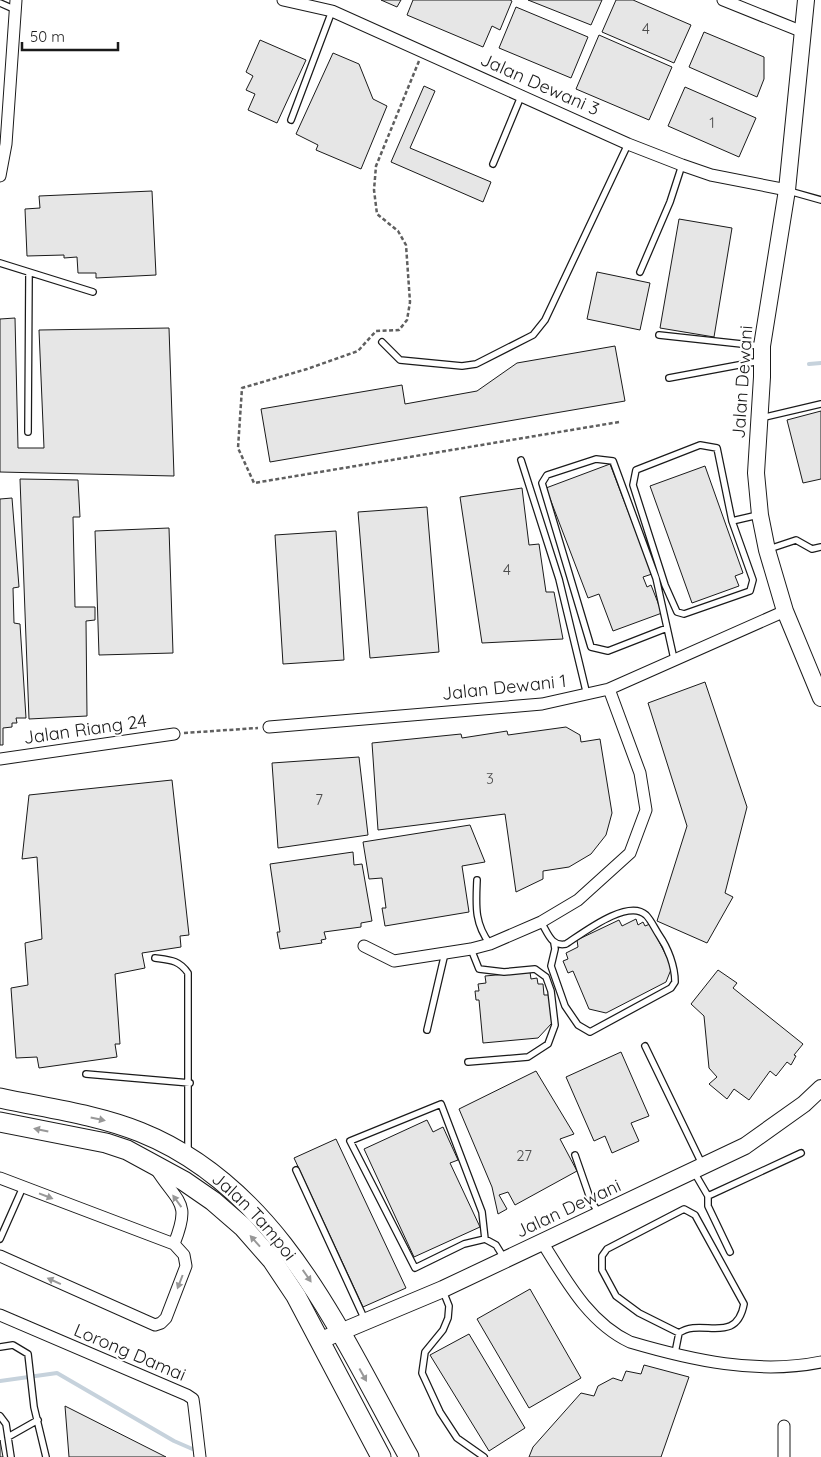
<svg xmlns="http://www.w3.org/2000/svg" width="821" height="1457" font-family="Quicksand,sans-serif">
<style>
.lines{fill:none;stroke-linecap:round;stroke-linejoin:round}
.stream{stroke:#c6d2dc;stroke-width:4}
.building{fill:#e6e6e6;stroke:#1a1a1a}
.lane-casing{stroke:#1a1a1a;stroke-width:8}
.street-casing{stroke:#1a1a1a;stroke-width:13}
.secondary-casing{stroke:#1a1a1a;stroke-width:18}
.primary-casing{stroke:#1a1a1a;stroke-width:21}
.path{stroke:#5f5f5f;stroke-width:2.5;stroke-dasharray:4 2.5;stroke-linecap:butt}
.lane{stroke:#fff;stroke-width:5.5}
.street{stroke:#fff;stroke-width:11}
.secondary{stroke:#fff;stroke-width:16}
.primary{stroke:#fff;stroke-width:19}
.oneway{fill:#989898}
.labels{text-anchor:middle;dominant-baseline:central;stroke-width:4;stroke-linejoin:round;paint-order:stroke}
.number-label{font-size:15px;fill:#4d4d4d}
.street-label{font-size:18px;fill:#1a1a1a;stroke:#fff}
</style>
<rect width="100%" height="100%" fill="#fff"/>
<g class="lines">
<path class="stream" d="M809,364L821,363
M0,1381L57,1373L174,1441L197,1451"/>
</g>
<path class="building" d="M381,0H401L397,7Z
M413,0H510L512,1L500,30L492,26L483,47L407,15Z
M528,0H602L591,25Z
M616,0H633L691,25L674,63L602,32Z
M516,7L588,37L571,78L499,48Z
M704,32L764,57V79L757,97L689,67Z
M599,35L672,67L649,120L576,89Z
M260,40L306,60L277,123L248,110L255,94L246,90L253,76L246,72Z
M333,53L359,64L373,99L387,106L361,169L316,150L318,145L296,134Z
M424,86L435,91L410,148L491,182L483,202L391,162Z
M685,87L756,118L739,157L668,126Z
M152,191L156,275L96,278V273H78L77,257L64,258V255L27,256L25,209L40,208L39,196Z
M679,219L732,228L714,337L660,328Z
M597,272L650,283L640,330L587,319Z
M15,318L18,448H44L39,330L169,328L174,476L0,472V319Z
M615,346L625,401L270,462L261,409L402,385L405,404L477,391L517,363Z
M821,411V479L803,483L787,420Z
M610,464L652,574L643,577L647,587L651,585L662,613L613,631L599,594L588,598L546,488Z
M705,466L743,573L735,576L739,586L692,603L650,486Z
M20,479L78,480L80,517H73L75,607H95V620L86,621L87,716L29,719Z
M522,488L529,545L539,544L546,592H554L563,639L482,643L460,497Z
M12,498L19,587L13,588L14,623L20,624L26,718H16L17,723H12V727L3,728V745H0V499Z
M427,507L439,652L370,658L358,512Z
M169,528L173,653L99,655L95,531Z
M336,531L344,660L283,664L275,535Z
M705,682L747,807L725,893L733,897L707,943L657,921L687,826L648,703Z
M566,727L580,735L581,742L600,739L612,813L606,835L591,854L569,867L543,871V879L516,892L505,814L378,830L372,743L461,734L462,738L507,731L508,735Z
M359,757L368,835L278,848L272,763Z
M172,780L189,935L180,936L181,947L142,953L145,968L115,974L120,1044H115L117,1057L39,1068L37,1057L16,1058L11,988L28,985L25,943L42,939L37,857L22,859L29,795Z
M470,825L485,862L462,866L469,912L385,926L382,908H386L382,878L369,879L363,842Z
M353,852L354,865L362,864L372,921L361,923V927L324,932L326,939L321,940L322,943L280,949L277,932H280L270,864Z
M636,919L638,925L643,922L645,926L650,924L672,967L666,982L606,1013L589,1009L573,971L568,973L563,961L568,959L566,953L578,947L577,940L619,920L622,926Z
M718,970L737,983L733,988L803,1044L794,1055L796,1056L791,1065L787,1062L776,1076L770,1071L749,1100L734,1089L727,1099L709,1084L717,1077L709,1068L704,1016L691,1004Z
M530,972L531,979L537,978L538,984H543L544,995H549L552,1023L538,1038L483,1043L479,1000H476L475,991H479L478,984L486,983L485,976Z
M621,1052L649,1116L631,1123L639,1141L612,1153L605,1136L594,1141L566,1077Z
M536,1071L574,1134L560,1139L577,1171L515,1205L508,1192L499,1195L507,1209L498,1214L492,1187L459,1109Z
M427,1120L433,1132L443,1127L458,1160L450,1163L480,1227L414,1257L364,1149Z
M336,1139L406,1288L363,1307L294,1158Z
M530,1289L581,1378L529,1408L477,1319Z
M469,1334L525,1428L489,1451L430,1355Z
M644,1365L689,1377L661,1457H529L533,1447L581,1393L594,1396L598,1386L613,1378L622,1381L626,1371L641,1374Z
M65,1406L166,1457H69Z
M0,1440L3,1457H0Z"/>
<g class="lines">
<g class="lane-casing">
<path id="lane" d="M0,3L16,10
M291,120L332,11
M493,164L522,94
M789,191L821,200
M0,263L93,292
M640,272L670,202L682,165
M659,335L760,346
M382,342L400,360L462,366L476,364L533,335L545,320L628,144
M669,378L760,361
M761,418L821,404
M28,432L29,274
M700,445L717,448L732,521L753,580L750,591L684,614L677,612L665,585L633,485L636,470Z
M521,460L559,579L587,695
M732,521L758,515
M769,549L796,540L812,549L821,547
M667,628L608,651L591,647L542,483L547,475L596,459L613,461L656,578L674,659
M477,880C476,905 474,923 490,944
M541,922C548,933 551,947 566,944C583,933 628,898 646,915C651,920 655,929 659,935C668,948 675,966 675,982L671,988L590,1032L578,1025L565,1006L551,966L555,949L554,943
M155,958C170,960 179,960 188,973V1153
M427,1030L445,953
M645,1046L702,1164
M468,1062L528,1057L548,1044L555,1025L551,991L546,977L535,969L504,972L479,969L471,949
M86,1074L190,1083
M575,1155L591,1201L599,1213
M296,1170L365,1320
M694,1172L708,1196V1206L730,1252
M708,1196L801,1153
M0,1239L23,1187
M485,1239L482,1212L441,1104L350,1141L415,1268L464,1244L485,1239L496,1245L504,1258
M443,1291L449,1306L448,1318L443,1330L425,1352L422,1373L440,1412L457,1438L484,1457
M0,1347L13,1345L28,1354L34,1407L46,1457
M675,1353L679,1333C701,1317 736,1346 744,1304L695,1215L684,1209L607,1249L602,1256V1270L616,1296L639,1313L679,1333
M0,1416L6,1424L11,1457
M8,1437L38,1420"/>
</g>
<g class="street-casing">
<path id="street" d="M283,0L332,11L628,144L682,165L711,175L787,190
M723,0L803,32
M0,176L6,144L16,0
M269,727L542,704L609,689L785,611
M0,759L174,734
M364,946L394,961L471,949L490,944L541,922L578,900L630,853L646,810L640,773L609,689
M156,1169C179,1205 191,1201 174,1244
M0,1178L174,1244L184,1255L186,1266L166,1318L161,1323L155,1325L0,1256
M542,1242C566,1280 588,1322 630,1342C691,1360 758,1375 821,1362
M0,1315L187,1395L193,1399L194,1406L200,1457
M784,1426V1457"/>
</g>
<g class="secondary-casing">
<path id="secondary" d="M806,0L787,190L762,346V377L756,473L760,515L767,550L785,611L821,698
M319,1341L443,1289L745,1146L804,1104L821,1088"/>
</g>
<g class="primary-casing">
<g id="primary">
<path id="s1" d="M0,1098C46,1108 95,1114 140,1132C280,1188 340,1334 409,1457"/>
<path d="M0,1122L106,1143L127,1150L184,1181L213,1201L243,1227L272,1260L296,1296L381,1457"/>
</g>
</g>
<path class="path" d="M419,61L376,166L374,190L377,214L398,231L406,245L410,302L407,320L399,330L376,331L358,351L307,369L242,388L238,448L254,483L619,422
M184,733L258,728"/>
<use href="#lane" class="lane"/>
<use href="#street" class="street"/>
<use href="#secondary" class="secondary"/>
<use href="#primary" class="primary"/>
</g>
<defs><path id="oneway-solid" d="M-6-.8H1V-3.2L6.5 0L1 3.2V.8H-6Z" transform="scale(1.25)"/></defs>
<g class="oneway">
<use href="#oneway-solid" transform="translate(98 1119) rotate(12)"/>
<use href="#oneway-solid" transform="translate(41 1130) rotate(-168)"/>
<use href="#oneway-solid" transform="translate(46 1196) rotate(21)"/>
<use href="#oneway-solid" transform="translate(177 1201) rotate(-126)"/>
<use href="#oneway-solid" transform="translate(255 1241) rotate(-132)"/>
<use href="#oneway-solid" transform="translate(307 1276) rotate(55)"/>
<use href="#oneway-solid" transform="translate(54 1281) rotate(-156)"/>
<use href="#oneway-solid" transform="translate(180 1282) rotate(111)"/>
<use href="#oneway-solid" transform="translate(363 1375) rotate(61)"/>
</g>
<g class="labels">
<g class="number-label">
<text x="646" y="28">4</text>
<text x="712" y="122">1</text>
<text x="507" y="569">4</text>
<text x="490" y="778">3</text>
<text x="319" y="799">7</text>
<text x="524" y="1155">27</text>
</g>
<g class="street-label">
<text transform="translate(540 84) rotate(24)">Jalan Dewani 3</text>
<text transform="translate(742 382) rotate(-86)">Jalan Dewani</text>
<text transform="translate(504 687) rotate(-6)">Jalan Dewani 1</text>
<text transform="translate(85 729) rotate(-8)">Jalan Riang 24</text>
<text transform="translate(568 1208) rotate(-25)">Jalan Dewani</text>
<text stroke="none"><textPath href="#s1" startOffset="288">Jalan Tampoi</textPath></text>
<text transform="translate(130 1352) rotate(23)">Lorong Damai</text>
</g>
</g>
<path d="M22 42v8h96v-8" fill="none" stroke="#1a1a1a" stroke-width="2.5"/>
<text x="30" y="42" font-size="15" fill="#1a1a1a" stroke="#ffffff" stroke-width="4" paint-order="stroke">50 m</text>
</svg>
